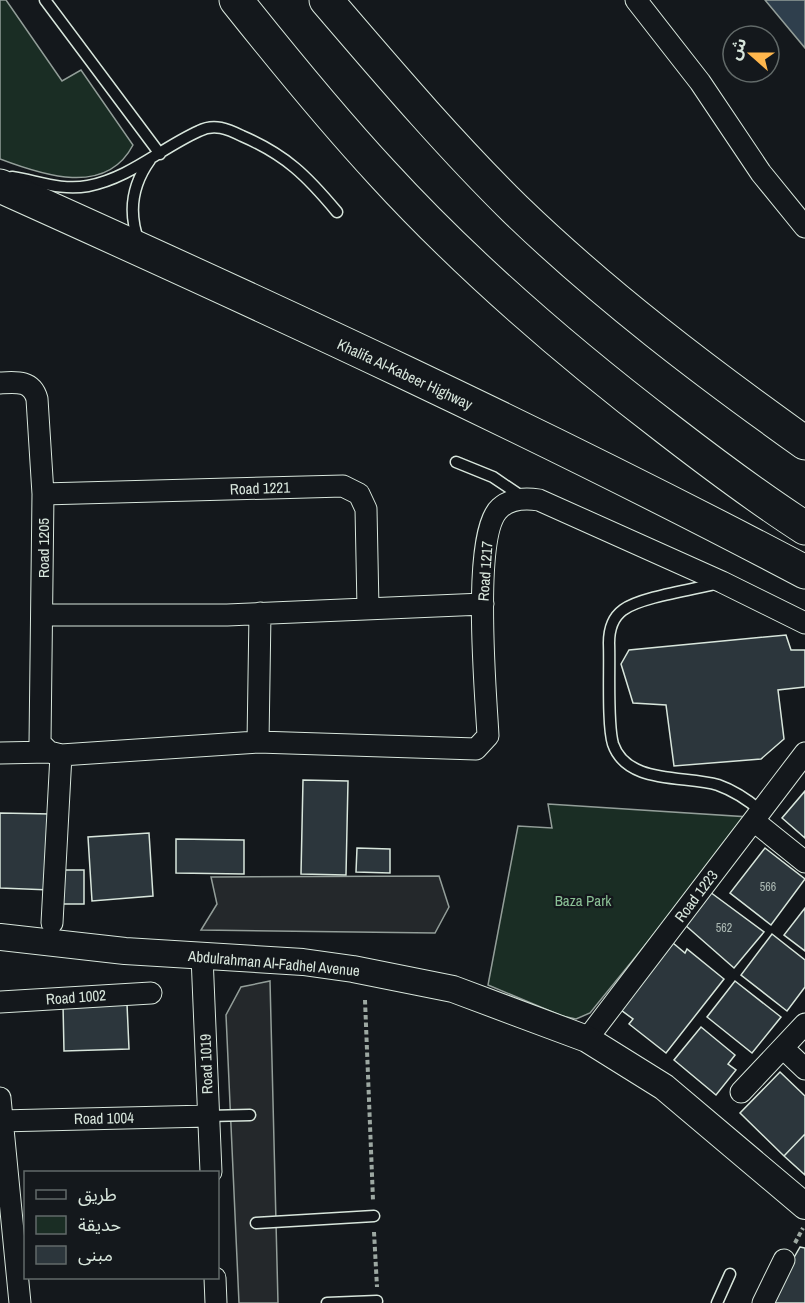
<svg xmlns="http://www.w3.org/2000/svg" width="805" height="1303" font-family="'Archivo Narrow','Noto Sans Arabic',sans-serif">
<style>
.green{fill:#1a2d24;stroke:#939e99;stroke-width:1.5}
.parking{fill:#24282b;stroke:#939e99;stroke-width:1.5}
.water{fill:#2f3f4d;stroke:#939e99;stroke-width:1.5}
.building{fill:#2c363c;stroke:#d8e6dc;stroke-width:1.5}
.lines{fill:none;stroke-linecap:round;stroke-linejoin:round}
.service-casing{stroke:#d8e6dc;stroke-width:13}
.minor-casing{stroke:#d8e6dc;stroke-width:23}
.tertiary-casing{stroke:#d8e6dc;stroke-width:28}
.primary-casing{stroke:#d8e6dc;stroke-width:35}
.path{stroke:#9da8a2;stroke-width:4;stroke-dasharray:4.5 3;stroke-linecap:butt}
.service{stroke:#14181c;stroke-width:10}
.minor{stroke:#14181c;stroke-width:21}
.tertiary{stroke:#14181c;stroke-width:26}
.primary{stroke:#14181c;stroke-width:33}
.labels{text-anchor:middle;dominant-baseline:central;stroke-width:4.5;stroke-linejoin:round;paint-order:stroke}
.number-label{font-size:12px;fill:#adbab4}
.street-label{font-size:15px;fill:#d8e6dc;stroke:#14181c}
.park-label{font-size:15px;fill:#8ac095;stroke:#14181c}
</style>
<rect width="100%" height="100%" fill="#14181c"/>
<path class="green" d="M0,0H6L62,81L81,70L133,145C106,197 42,175 0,159Z
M548,804L749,817L590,1013L576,1019L562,1016L488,985L518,826L552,828Z"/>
<path class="parking" d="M439,876L449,907L435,933L201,930L217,904L211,877Z
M270,981L278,1303H239L226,1015L241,987Z"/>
<path class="water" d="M765,0H805V48Z"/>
<path class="building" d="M786,635L791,650H805V687L778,690L784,739L761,759L674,766L666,705L633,703L621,664L629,650Z
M303,780L348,781L346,875L301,874Z
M805,791V838L782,818Z
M0,813L51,814L50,890L0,888Z
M149,833L153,896L92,901L88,837Z
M176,839L244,840V874L176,873Z
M357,848L390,849V873L356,872Z
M765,848L805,879L771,925L730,893Z
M59,870H84V904H59Z
M710,892L764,932L734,968L685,925Z
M805,908V951L784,935Z
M772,934L805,960V987L787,1011L741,975Z
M673,943L685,953L687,949L724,979L666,1053L629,1024L633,1019L621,1010Z
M735,981L781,1017L752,1053L707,1017Z
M127,1004L129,1049L64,1051L63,1005Z
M701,1027L735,1055L728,1064L736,1070L716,1095L674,1060Z
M780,1072L805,1096V1134L784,1156L740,1113Z
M805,1134V1175L784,1156Z
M800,1247L805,1248V1303H768Z"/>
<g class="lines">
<g class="service-casing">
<path id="service" d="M45,0L160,154
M12,177C38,181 61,191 88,186C130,178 161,148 199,131C214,123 228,129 242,136C286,155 307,176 337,212
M139,242C128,213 132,185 150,160
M456,462L493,477L524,498
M719,583C696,589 640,597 623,610C612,618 609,630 609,643C610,668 607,724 613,744C627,785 685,775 718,785C735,791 748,800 761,811
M208,1116L250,1115
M256,1223L374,1216
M327,1303L377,1301
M717,1303L730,1274"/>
</g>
<g class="minor-casing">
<path id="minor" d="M636,0L700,82L761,173L805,227
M0,383C16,382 32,380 37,399L43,494L40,743L49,752L61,755L258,742L476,749L488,736C486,695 471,533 500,508C511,498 526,498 539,500L722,582L805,623
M43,494L343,486L359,494L366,509L368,608
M44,615H227L483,604
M258,742L260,613
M0,753L49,752
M754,821L805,862
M52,923L61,755
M202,956L211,1172
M0,1002L151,993
M587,1039L805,753
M784,1049L805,1069
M741,1092L805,1024
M0,1098L20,1303
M0,1121L208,1116
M215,1278L216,1303
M763,1303L784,1260"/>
</g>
<g class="tertiary-casing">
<path id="tertiary" d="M0,937L125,951L303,962L353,969L453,989L587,1039L664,1087L805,1206"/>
</g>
<g class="primary-casing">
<path id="primary" d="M236,0C283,59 331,118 382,173C469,268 567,352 669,430C713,464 758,498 805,528
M326,0C387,71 448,143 515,209C604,295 704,371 805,443
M0,186C271,308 542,433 805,572"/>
</g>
<path class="path" d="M365,1000L373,1200
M374,1232L377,1287
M795,1243L803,1228"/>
<use href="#service" class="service"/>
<use href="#minor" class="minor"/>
<use href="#tertiary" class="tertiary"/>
<use href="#primary" class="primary"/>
</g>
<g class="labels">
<g class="number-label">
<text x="768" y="887">566</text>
<text x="724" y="928">562</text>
</g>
<g class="street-label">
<text transform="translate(405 374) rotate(25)">Khalifa Al-Kabeer Highway</text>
<text transform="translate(260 488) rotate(-2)">Road 1221</text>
<text transform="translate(43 548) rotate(-90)">Road 1205</text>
<text transform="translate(485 571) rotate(-86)">Road 1217</text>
<text transform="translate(696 896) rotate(-53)">Road 1223</text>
<text transform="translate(274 963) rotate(5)">Abdulrahman Al-Fadhel Avenue</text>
<text transform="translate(76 997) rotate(-4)">Road 1002</text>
<text transform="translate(206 1064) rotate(-92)">Road 1019</text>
<text transform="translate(104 1118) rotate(-1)">Road 1004</text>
</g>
<g class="park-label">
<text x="583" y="900">Baza Park</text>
</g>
</g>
<rect x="24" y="1171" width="195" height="108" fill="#14181c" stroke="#626a69" stroke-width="1.5"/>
<rect x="36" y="1190" width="30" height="9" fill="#14181c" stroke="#626a69" stroke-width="1.5"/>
<text x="78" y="1201" font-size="18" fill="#d8e6dc">طريق</text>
<rect x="36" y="1216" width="30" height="18" fill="#1a2d24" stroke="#626a69" stroke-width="1.5"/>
<text x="78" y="1231" font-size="18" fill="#d8e6dc">حديقة</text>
<rect x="36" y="1246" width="30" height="18" fill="#2c363c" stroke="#626a69" stroke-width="1.5"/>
<text x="78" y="1261" font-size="18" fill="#d8e6dc">مبنى</text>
<g transform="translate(751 54) rotate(291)"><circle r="28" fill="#14181c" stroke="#626a69" stroke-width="1.5"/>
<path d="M0-4.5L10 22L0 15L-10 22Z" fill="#ffb74d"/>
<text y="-9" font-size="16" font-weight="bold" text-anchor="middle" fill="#d8e6dc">ش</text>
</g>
</svg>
